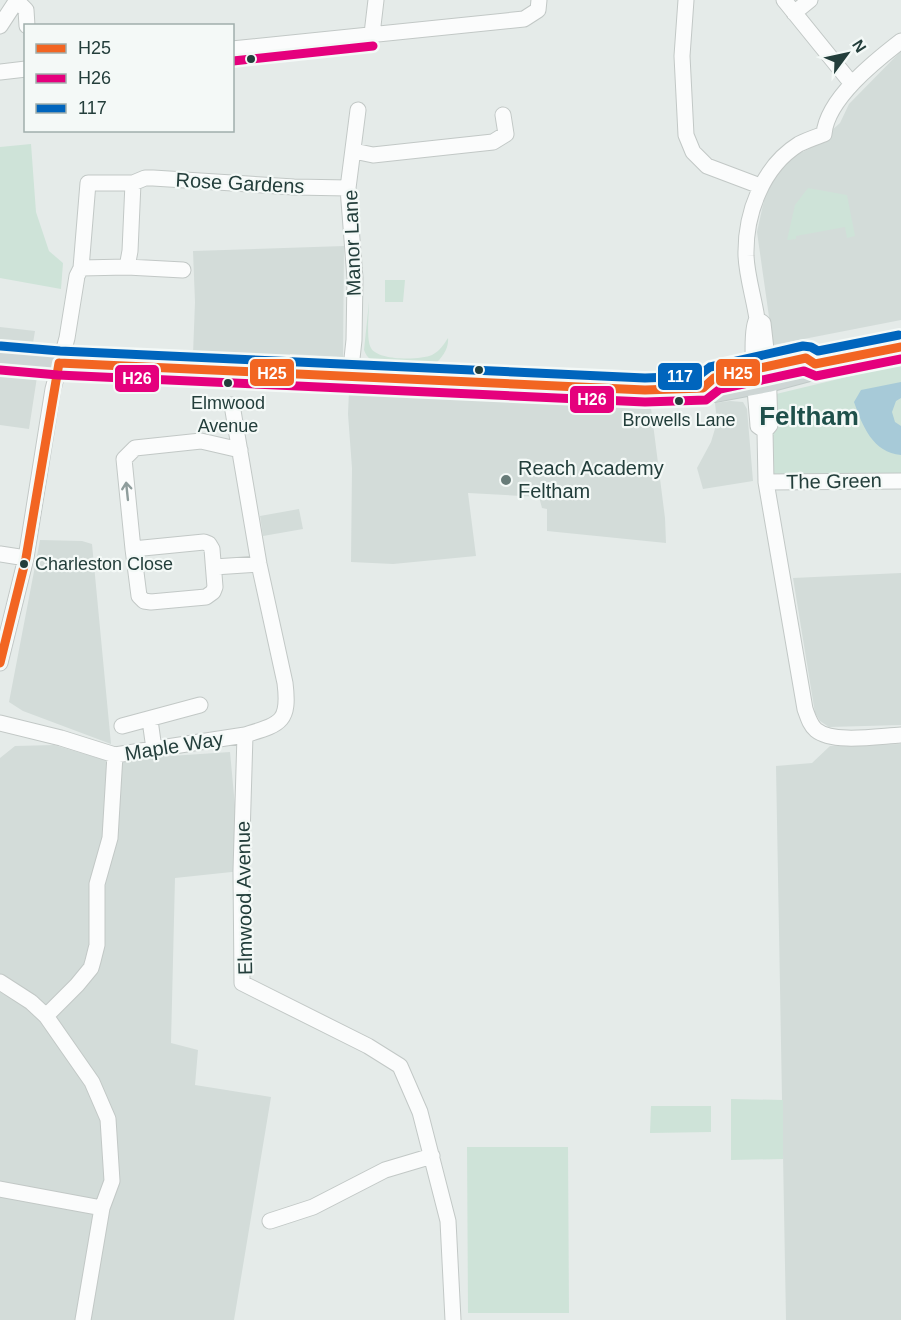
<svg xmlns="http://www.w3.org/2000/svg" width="901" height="1320" font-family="Helvetica,sans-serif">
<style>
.built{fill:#d3dcd9}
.green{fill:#cee3d8}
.water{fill:#a7cad8}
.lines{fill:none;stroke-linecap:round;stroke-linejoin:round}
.minor-casing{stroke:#c2c8c6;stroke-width:17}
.major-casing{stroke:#c1cac8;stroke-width:20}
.minor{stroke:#fbfcfc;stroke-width:15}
.major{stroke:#ced6d5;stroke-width:18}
.bus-1-casing{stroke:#f4f9f7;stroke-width:14}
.bus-2-casing{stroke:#f4f9f7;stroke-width:14}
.bus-3-casing{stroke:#f4f9f7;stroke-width:14}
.bus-1{stroke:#f26522;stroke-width:9}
.bus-2{stroke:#e5007d;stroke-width:9}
.bus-3{stroke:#0065bd;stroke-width:9}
.oneway{stroke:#8f9d9c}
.bus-dot{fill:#233e3b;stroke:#f4f9f7;stroke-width:2}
.poi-dot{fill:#677b78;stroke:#f4f9f7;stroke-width:2}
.labels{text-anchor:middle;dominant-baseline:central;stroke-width:4.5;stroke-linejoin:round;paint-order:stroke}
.bus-label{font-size:18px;fill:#233e3b;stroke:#f4f9f7}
.street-label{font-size:20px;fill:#233e3b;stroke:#f4f9f7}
.poi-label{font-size:20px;fill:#233e3b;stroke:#f4f9f7;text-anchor:start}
.district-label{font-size:26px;font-weight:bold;fill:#1f504b;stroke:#f4f9f7}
.line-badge{stroke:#f4f9f7;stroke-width:2}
.badge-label{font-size:16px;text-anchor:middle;font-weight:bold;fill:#fff}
</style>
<rect width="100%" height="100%" fill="#e5ebe9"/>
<path class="built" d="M901,51V320L773,345L757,232L765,196L778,173L787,162L796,155L809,149L821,140L840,123L849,104Z
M344,246L343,357L290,354V358L193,354L195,302L193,251Z
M0,327L35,331L33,343L0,340Z
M0,372L37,377L29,429L0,425Z
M349,391L462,399L651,408L665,518L666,543L547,531V509L542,508L539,497L468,493L476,556L393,564L351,562L352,468L348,414Z
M730,401L743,402L747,409L753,481L703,489L697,468L711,442L717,422L715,403Z
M299,509L303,529L263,536L260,516Z
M40,540L82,541L92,544L111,744L23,711L9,702Z
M901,573V725L829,727L820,721L815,713L793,578Z
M901,744V1320H786L776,766L812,763L830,746Z
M54,745L101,759L111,760L230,752L241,871L175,878L171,1043L198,1050L195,1085L271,1097L234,1320H0V758L15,746Z"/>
<path class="green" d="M31,144L36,212L49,251L63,263L61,289L0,278V147Z
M808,188L847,195L855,236L847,238L845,227L796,236V239L787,240L795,205Z
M385,280H405L403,302H385Z
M369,302C369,313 366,340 371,348C378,361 420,360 432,355C440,351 444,344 448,338C449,349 442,358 434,365L382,364C373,362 367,359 364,350Z
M901,364V473L773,477L772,395Z
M731,1099L783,1100V1159L731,1160Z
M651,1106H711V1132L650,1133Z
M467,1147H568L569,1313H468Z"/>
<path class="water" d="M901,382V398L896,401L892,412L895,422L901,426V455C873,453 862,425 854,402L861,390Z"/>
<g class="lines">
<g class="minor-casing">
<path id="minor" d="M16,0L26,10L27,26
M686,0L682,56L686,135L693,152L707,166L760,186
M784,0L852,84
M794,13L810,0
M0,26L17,0
M372,34L376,0
M232,49L524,19L538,10L539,0
M0,72L26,69
M354,151L373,155L493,142L506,134L503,115
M133,183L145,178H153L294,187L348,188
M127,267L183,270
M757,319L763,323L768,367L770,425L765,431L766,482L805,709C808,717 810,725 816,730C833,744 879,736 901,735
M350,377L354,340L355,278L348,188L358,110
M232,405L259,564L285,683C290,723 280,724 245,735L241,871L242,983L368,1046L400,1066L420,1112L448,1221L453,1320
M765,431L758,426C757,407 748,331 757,319C754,298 747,277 746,256C745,214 762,167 799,144C807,140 816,137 824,134C827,99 875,61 901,41
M766,482L901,481
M204,542L209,544L212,549L215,587L213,592L206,597L151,602L144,601L139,596L133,549Z
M133,549L124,459L135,448L201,441L240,450
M0,554L26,558
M214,567L259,564
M0,663L26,558L53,389L67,338L77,276L81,268L88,183H133L130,251L127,267L81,268
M150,720L154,749
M0,723L61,738L115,755L245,735
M122,726L200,705
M0,982L31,1002L46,1016L92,1082L108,1119L112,1181L102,1208L83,1320
M46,1016L77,985L91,968L93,961L97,945V884L110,838L115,755
M0,1189L102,1208
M270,1221L313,1207L385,1170L432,1156"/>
</g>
<g class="major-casing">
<path id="major" d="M0,358L59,363L639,390L703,388L715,393L768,383L809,372L815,364L901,347
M703,388L714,378L806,358L815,364"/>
</g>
<use href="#minor" class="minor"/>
<use href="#major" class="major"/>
<g class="bus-1-casing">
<path id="bus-1" d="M59,363L645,390L703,388L714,378L806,358L815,364L901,347
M0,663L26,558L59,363"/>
</g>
<g class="bus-2-casing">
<path id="bus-2" d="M233,61L373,46
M0,370L58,375L645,402L706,400L720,389L804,371L816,376L901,359"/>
</g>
<g class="bus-3-casing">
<path id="bus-3" d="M1,346L60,351L645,378L698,376L710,367L803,346L811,347L818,351L899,335"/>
</g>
<use href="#bus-1" class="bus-1"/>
<use href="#bus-2" class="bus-2"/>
<use href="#bus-3" class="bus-3"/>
</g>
<defs><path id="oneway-shaft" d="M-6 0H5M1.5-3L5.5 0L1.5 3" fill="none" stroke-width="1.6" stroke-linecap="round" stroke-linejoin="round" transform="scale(1.5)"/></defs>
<use class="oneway" href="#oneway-shaft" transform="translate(127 491) rotate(-96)"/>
<g class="bus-dot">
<circle cx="251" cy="59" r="5"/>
<circle cx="479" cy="370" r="5"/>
<circle cx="228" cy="383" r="5"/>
<circle cx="679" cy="401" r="5"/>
<circle cx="24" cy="564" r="5"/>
</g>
<circle class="poi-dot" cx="506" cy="480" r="6"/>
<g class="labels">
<g class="bus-label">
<text x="228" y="403">Elmwood<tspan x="228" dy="23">Avenue</tspan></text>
<text x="679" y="420">Browells Lane</text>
<text x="35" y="564" text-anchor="start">Charleston Close</text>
</g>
<g class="street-label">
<text transform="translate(240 183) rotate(3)">Rose Gardens</text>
<text transform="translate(352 243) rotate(-92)">Manor Lane</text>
<text transform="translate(834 481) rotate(-1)">The Green</text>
<text transform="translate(174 746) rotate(-9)">Maple Way</text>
<text transform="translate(244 898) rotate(-91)">Elmwood Avenue</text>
</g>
<g class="poi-label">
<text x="518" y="468">Reach Academy<tspan x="518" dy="23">Feltham</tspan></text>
</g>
<g class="district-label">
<text x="809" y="416">Feltham</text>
</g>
</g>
<g class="line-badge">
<rect x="715" y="358" width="46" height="29" rx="6" fill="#f26522"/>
<rect x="249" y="358" width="46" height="29" rx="6" fill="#f26522"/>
<rect x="657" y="362" width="46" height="29" rx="6" fill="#0065bd"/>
<rect x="114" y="364" width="46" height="29" rx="6" fill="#e5007d"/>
<rect x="569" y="385" width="46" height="29" rx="6" fill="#e5007d"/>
</g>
<g class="badge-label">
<text x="738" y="379">H25</text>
<text x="272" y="379">H25</text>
<text x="680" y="382">117</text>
<text x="137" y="384">H26</text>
<text x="592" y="405">H26</text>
</g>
<rect x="24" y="24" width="210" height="108" fill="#f4f9f7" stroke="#a0aeac" stroke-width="1.5"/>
<rect x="36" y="44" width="30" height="9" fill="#f26522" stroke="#a0aeac" stroke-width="1.5"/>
<text x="78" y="54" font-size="18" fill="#233e3b">H25</text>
<rect x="36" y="74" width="30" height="9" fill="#e5007d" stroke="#a0aeac" stroke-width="1.5"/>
<text x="78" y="84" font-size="18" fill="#233e3b">H26</text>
<rect x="36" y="104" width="30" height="9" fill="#0065bd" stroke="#a0aeac" stroke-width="1.5"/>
<text x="78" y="114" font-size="18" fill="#233e3b">117</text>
<g transform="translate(847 54) rotate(57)" stroke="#f4f9f7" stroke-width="4.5" paint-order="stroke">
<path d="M0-4.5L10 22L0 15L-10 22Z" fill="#233e3b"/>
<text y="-9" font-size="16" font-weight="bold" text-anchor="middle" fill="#233e3b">N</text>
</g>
</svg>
